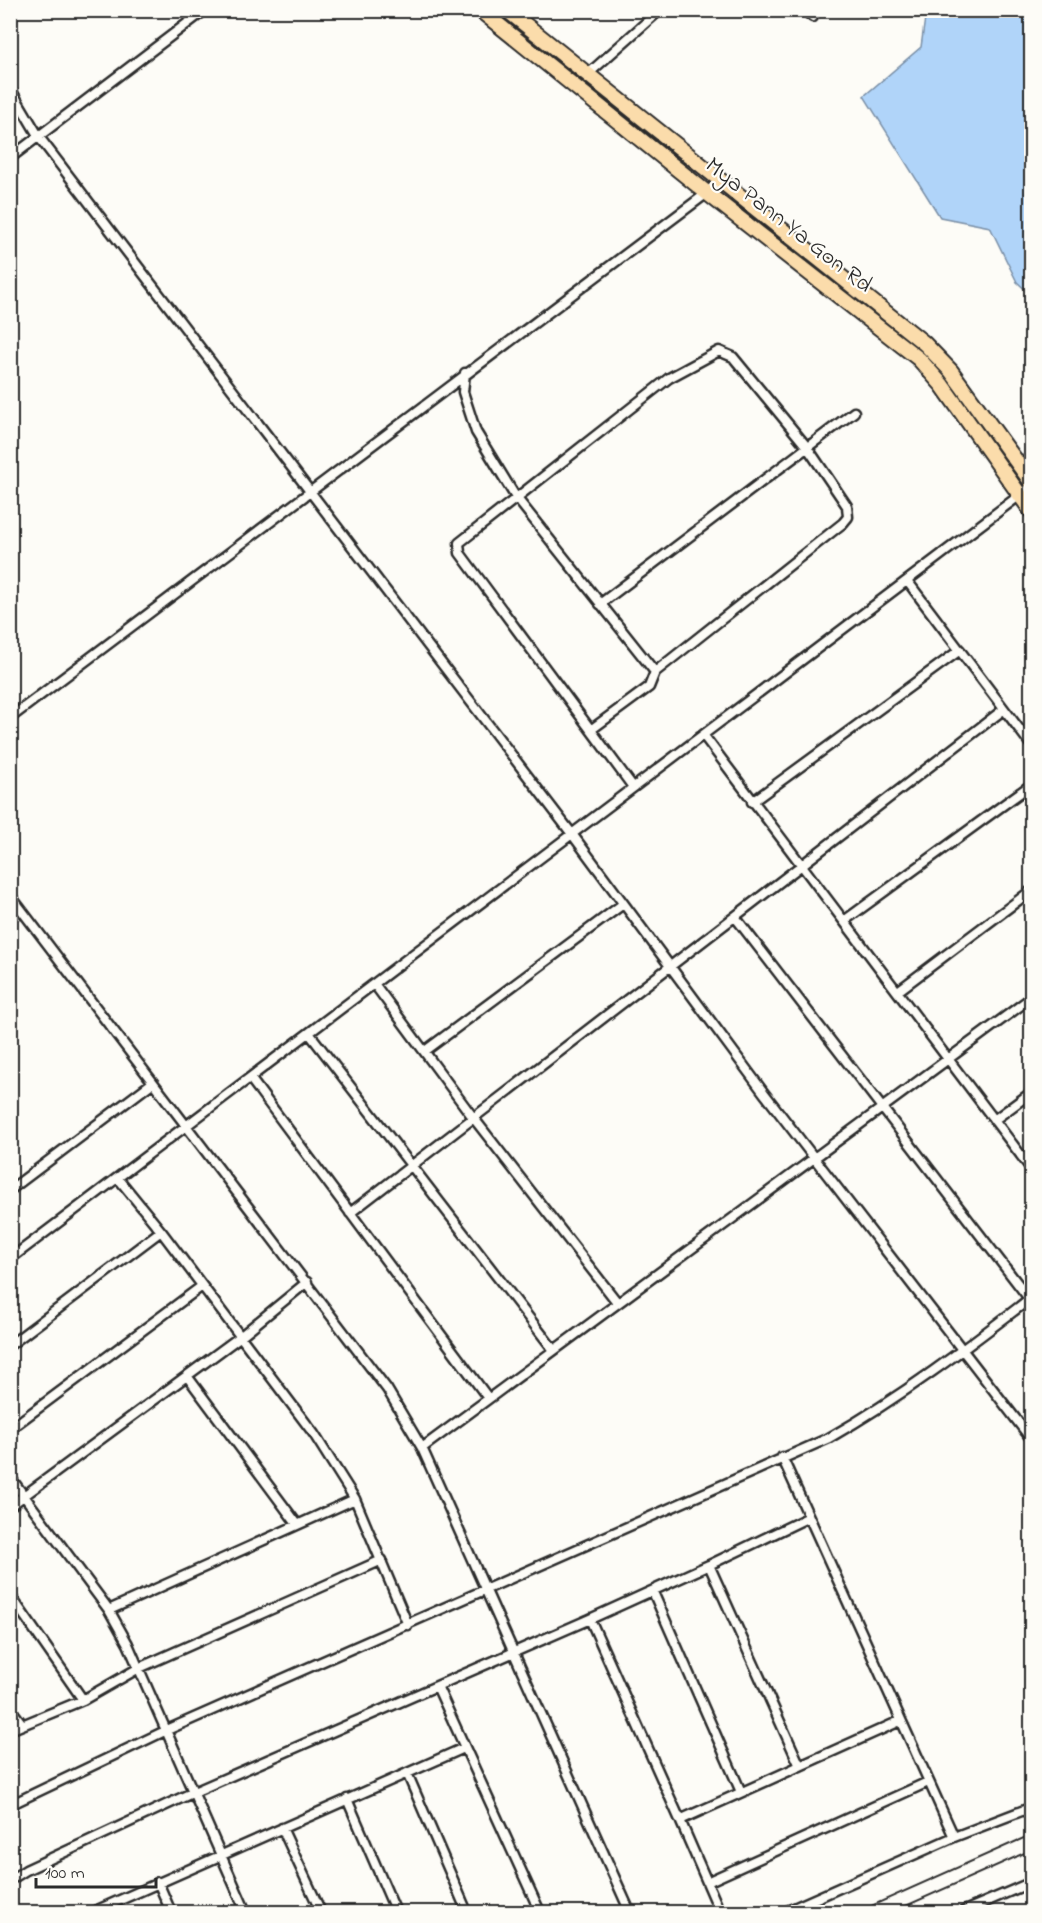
<svg xmlns="http://www.w3.org/2000/svg" width="1042" height="1923" font-family="'Indie Flower',sans-serif">
<style>
.water{fill:#b0d4f9;stroke:#7b90a7;stroke-width:1.5}
.lines{fill:none;stroke-linecap:round;stroke-linejoin:round}
.street-casing{stroke:#2b2b2b;stroke-width:13}
.secondary-casing{stroke:#2b2b2b;stroke-width:16}
.primary-casing{stroke:#2b2b2b;stroke-width:18}
.street{stroke:#fdfcf7;stroke-width:8}
.secondary{stroke:#fdfcf7;stroke-width:12}
.primary{stroke:#fbdcab;stroke-width:14}
.labels{text-anchor:middle;dominant-baseline:central;stroke-width:4.5;stroke-linejoin:round;paint-order:stroke}
.street-label{font-size:24px;fill:#2b2b2b;stroke:#fdfcf7}
</style>
<rect width="100%" height="100%" fill="#fdfcf7"/>
<filter id="ink" filterUnits="userSpaceOnUse"><feTurbulence type="fractalNoise" baseFrequency=".0167" numOctaves="2"/><feDisplacementMap in="SourceGraphic" scale="12" xChannelSelector="R" yChannelSelector="G"/><feConvolveMatrix kernelMatrix="1 2 1 2 8 2 1 2 1" color-interpolation-filters="sRGB"/></filter>
<g filter="url(#ink)">
<path class="water" d="M926,11H1031V295L1017,282L990,227L940,217L864,96L921,47Z"/>
<g class="lines">
<g class="street-casing">
<path id="street" d="M804,10L813,17
M587,75L660,10
M10,88L39,137L572,834L764,1093L1032,1440
M10,158L205,10
M465,373L463,392L476,432L515,496L655,672L843,523L848,517L847,506L807,447L733,357L719,351L669,378L459,543L460,553L633,787
M908,582L1032,746
M600,604L854,412
M10,718L707,193L720,179
M592,729L649,687L655,672
M704,736L1032,1170
M752,802L960,650
M10,895L387,1389L422,1448L630,1912
M736,918L1031,1301
M844,921L1032,784
M375,985L472,1116L617,1302
M898,991L1032,890
M309,1033L553,1349
M425,1051L623,904
M250,1078L488,1398
M994,1120L1032,1092
M118,1178L161,1231L314,1434L355,1499L408,1625
M10,1190L152,1083
M350,1213L1003,710
M10,1259L1032,486
M10,1345L161,1231
M187,1376L297,1524
M10,1429L202,1286
M422,1448L1032,997
M782,1457L954,1837L785,1912
M10,1477L109,1610L128,1644L246,1912
M10,1506L241,1336L307,1282
M709,1565L809,1517
M653,1592L741,1792
M10,1595L83,1700
M109,1610L355,1499
M590,1619L709,1565L800,1766
M437,1686L540,1912
M10,1708L22,1724
M10,1730L83,1700L139,1668L382,1560
M407,1773L467,1912
M347,1799L396,1912
M10,1805L167,1730L829,1438C901,1397 966,1348 1032,1297
M282,1828L321,1912
M954,1837L1032,1807
M10,1880L26,1870L194,1792L590,1619L680,1820
M158,1882L171,1912
M707,1882L680,1820L900,1721
M93,1912L464,1748
M720,1912L707,1882L928,1782
M962,1912L1032,1882"/>
</g>
<g class="secondary-casing">
<path id="secondary" d="M875,1912L1032,1842"/>
</g>
<g class="primary-casing">
<path id="primary" d="M480,10L707,193L919,359L942,385L1032,512
M507,10L924,343L951,371L1032,483"/>
</g>
<use href="#street" class="street"/>
<use href="#secondary" class="secondary"/>
<use href="#primary" class="primary"/>
</g>
</g>
<g class="labels">
<g class="street-label">
<text transform="translate(788 226) rotate(38)">Mya Pann Ya Gon Rd</text>
</g>
</g>
<rect width="1042" height="1923" fill="none" stroke="#fdfcf7" stroke-width="36"/>
<rect x="18" y="18" width="1006" height="1887" fill="none" stroke="#2b2b2b" stroke-width="2" filter="url(#ink)"/>
<path d="M36 1878v9h120v-9" fill="none" stroke="#2b2b2b" stroke-width="3"/>
<text x="45" y="1878" font-size="18" fill="#2b2b2b" stroke="#fdfcf7" stroke-width="4.5" paint-order="stroke">100 m</text>
</svg>
